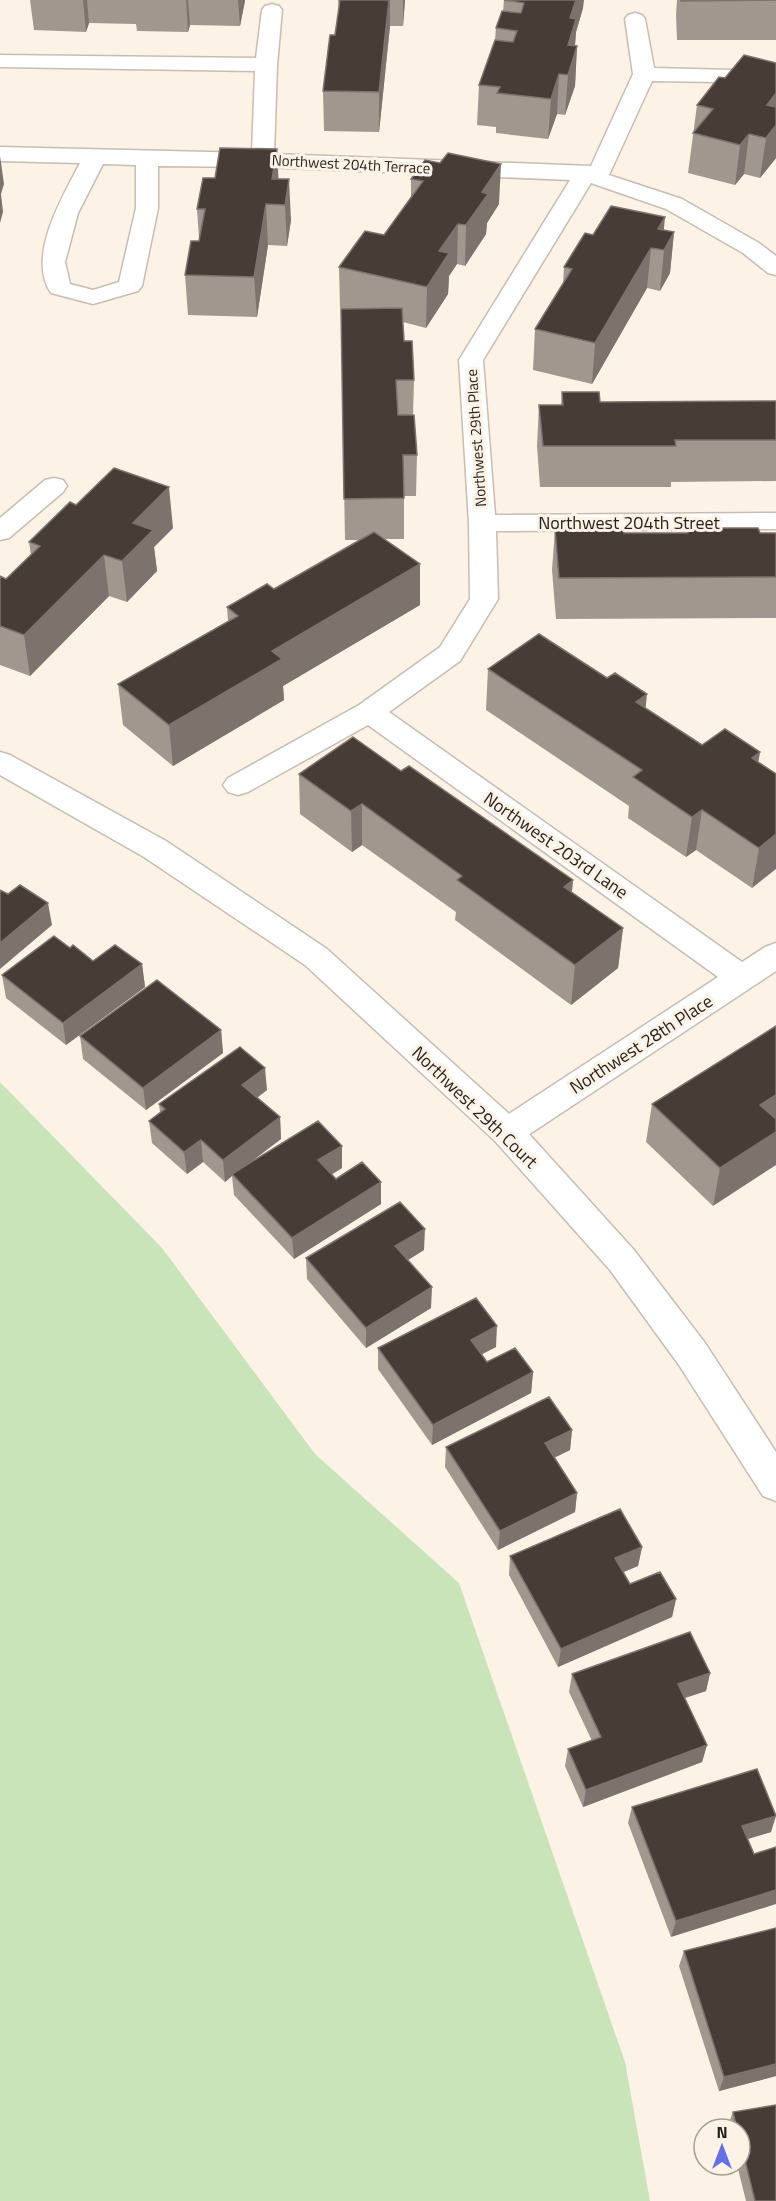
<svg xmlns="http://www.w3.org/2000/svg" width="776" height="2201" font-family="'Titillium Web',sans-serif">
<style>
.water{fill:#c9e4b8}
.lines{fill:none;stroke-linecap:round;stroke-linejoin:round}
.street-casing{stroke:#c7bdb2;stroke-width:3}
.secondary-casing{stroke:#c7bdb2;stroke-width:3}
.street{fill:#fff;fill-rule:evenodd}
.secondary{fill:#fff;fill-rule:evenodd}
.wall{fill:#a2978e}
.shaded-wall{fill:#7e736c}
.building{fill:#483c37;stroke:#7e736c;stroke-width:1.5}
.labels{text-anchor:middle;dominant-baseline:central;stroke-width:6;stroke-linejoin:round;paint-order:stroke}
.far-street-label{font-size:15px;fill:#231f1b;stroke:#fcf2e6}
.street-label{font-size:18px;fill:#231f1b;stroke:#fcf2e6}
</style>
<rect width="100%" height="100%" fill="#fcf2e6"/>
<path class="water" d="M0,1082L162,1248L315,1454L459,1583L625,2062L650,2201H0Z"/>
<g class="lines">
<g class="street-casing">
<path id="street" d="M272,4L279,6L282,10L277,65L274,154L591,166L633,74L625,19L628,15L635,13L642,15L645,19L654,68L776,71V83L652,81L609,175L682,199L759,243L776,256V275L768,273L743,253L666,209L591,183L483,360L495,515L776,513V529L496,531L498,599L460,661L389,712L742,962L765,947L776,943V971L519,1141L507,1145L495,1141L490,1132L495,1123L718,977L368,725L248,792L238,795L228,792L223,785L228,778L359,705L440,647L470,599L469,523L459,360L570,180L263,167L158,166V208L142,286L138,291L93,304L51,293C26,257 63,196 80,163L0,161V147L252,153L255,71L0,67V55L256,58L262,10L265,6ZM103,164L136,165V208L119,282L93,290L70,284L65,262L78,213Z
M54,478L63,480L67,486L63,492L9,538L0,540V518L45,480Z"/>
</g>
<g class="secondary-casing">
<path id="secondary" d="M0,752L10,755L166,841L327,949L519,1123L634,1250L705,1343L776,1452V1501L763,1496L679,1365L610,1270L495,1141L305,965L144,857L0,775Z"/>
</g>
<use href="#street" class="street"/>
<use href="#secondary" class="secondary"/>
</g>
<path class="wall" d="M30,0H245L240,26L190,25L188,32L137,31L136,24L89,23L86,32L34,30Z
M338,0H405L403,26H390L379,132L324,131L323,91L335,35L339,9Z
M504,0L583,8L576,32L575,46H577L575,86L565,115L557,114L548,139L496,133V127L477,125L479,85L495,40L496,28L503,11Z
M677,0H776V40H677L676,15Z
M744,55L776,158L760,178L744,174L735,185L688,173L697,105L725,78Z
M277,149L278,179L291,220L287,246L268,245L257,317L188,315L185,275L199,241V238L197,209L215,178Z
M425,160L499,204L487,223L486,234L465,266L457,264L449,276L448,294L426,328L403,322L404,341L414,380L413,415L417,455L416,496H404V539H385L420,605L283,686L284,700L173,766L123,725L118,684L228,621L227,607L274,589L360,540H345L341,309H343L340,308L339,267L384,235L411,197V179Z
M664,230L674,232L670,273L660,291L647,288L592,384L533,370L535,329L563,285L564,267L593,235Z
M562,392L600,402L776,401V481L671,482V487H540L537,446L539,405H561Z
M76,505L173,528L154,547L157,571L127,602L109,596L30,676L0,665V576L6,579L31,555L29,542Z
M687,528L760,533H776V618L556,619L552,570L555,529L624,533H687Z
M488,669L646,709L702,745L760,752L758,762L776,774L752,888L696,850L686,857L628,818L629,806L486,710Z
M401,771L573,880L572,892L623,928L618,968L571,1005L455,920L456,912L362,845L352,852L300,814L299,774Z
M70,948L93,961L142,964L145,987L66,1045L6,998L2,975Z
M776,1026L713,1206L646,1142L652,1104Z
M221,1030L223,1053L146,1110L83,1059L80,1036Z
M267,1090L257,1098L280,1117L281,1139L251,1162L342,1168L331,1175L336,1179L381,1182V1204L294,1259L234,1195L232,1176L225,1182L203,1162L187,1174L152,1143L149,1121L160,1112L159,1104Z
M424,1250L408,1260L431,1308L366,1348L307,1279L306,1258Z
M496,1347L481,1354L487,1362L533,1372L531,1393L432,1445L378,1369V1348Z
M572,1430L570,1450L554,1458L577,1493L575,1512L498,1550L445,1467L446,1447Z
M642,1547L638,1566L623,1572L630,1584L676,1599L672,1617L558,1667L509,1575L510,1556Z
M710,1673L706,1691L684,1698L707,1745L702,1762L583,1807L565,1766L568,1749L592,1741L569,1692L572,1674Z
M632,1807L771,1832L748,1839L671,1937L628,1823Z
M684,1951L776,2076L719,2091L679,1966Z
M733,2112L776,2201H746L737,2165H740V2129H729L728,2125Z"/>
<path class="shaded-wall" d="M83,0H87L89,23L86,32Z
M186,0H188L190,25L188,32Z
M238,0H245V1L240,26Z
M389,0H390V26L379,132V92Z
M403,0H405L403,26Z
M576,0H584L583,8L576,32L574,56L577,46L575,86L565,115L568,75H566L570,18Z
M559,74L557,114L548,139L551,99Z
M776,93V158L760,178L766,138L767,105Z
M749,134L744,174L735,185L740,145Z
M277,149L279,189L272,179Z
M0,156L4,184L1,194L3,212L0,223Z
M501,164L499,204L487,223L486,234L465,266L466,225L482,192Z
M289,179L291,220L287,246L285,205Z
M266,204L268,245L257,317L254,277Z
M665,217L662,250L658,229Z
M458,224L457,264L449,276L448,294L426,328L427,287L439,251Z
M674,232L670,273L660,291L664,250Z
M651,248L647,288L592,384L595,343Z
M169,487L173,528L154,547L157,571L127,602L122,561L133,523Z
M104,555L109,596L30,676L24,635Z
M420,564V605L283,686L284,700L173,766L169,725L272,651Z
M647,694L643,735L636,702Z
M760,752L753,792L752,758Z
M362,804V845L352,852L351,811Z
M702,810L696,850L686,857L692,817Z
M776,824V869L752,888L759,848Z
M573,880L569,920L564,887Z
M48,903L52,925L0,969V943Z
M623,928L618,968L571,1005L575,965Z
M142,964L145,987L66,1045L63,1023Z
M221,1030L223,1053L146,1110L143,1088Z
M265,1068L267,1090L244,1107L242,1085Z
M776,1095V1128L760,1105Z
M280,1117L281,1139L233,1175L232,1174V1176L225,1182L223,1160Z
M776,1132V1165L713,1206L720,1168Z
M201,1140L203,1162L187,1174L184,1152Z
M342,1146V1168L319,1182L318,1160Z
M381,1182V1204L294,1259L292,1238Z
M425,1229L424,1250L395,1268V1246Z
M432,1287L431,1308L366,1348V1328Z
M497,1326L496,1347L469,1361L471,1340Z
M533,1372L531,1393L432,1445L433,1425Z
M572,1430L570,1450L543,1463L545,1443Z
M577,1493L575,1512L498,1550L500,1531Z
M642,1547L638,1566L612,1577L615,1558Z
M676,1599L672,1617L558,1667L561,1649Z
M710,1673L706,1691L673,1702L678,1684Z
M707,1745L702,1762L583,1807L586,1790Z
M776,1816L771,1832L737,1842L742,1826Z
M776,1890V1904L671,1937L676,1921Z
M776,2064V2076L719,2091L724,2077Z"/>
<path class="building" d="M340,0H389L379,92L323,91L330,35H335Z
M504,0H576L570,18L576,19L568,45L577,46L568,75L559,74L551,99L497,93L500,87L479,85L495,40L513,42L517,31L496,28L502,11L521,13L524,3Z
M681,0H776L681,1Z
M744,55L776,63V93L767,105L776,107V125L766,138L749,134L740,145L693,133L713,109L697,105L719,77L725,78Z
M220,148L277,149L272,179H289L285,205L266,204L254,277L185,275L191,241H199L205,209H197L203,178H215Z
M448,153L501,164L482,192L488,194L466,225L458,224L439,251L449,253L427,287L339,267L365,231L384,235L423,181L411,179L425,160L440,163Z
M611,206L665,217L658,229L674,232L664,250L651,248L595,343L535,329L572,269L564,267L585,233L593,235Z
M402,308L404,341H412L414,380H396L398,415H414L417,455H403L404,498L344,499L341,309Z
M562,392H599L600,402L776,401V440H675L676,446H543L539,405H563Z
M114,468L169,487L133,523L153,530L122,561L104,555L24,635L0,626V576L6,579L40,546L29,542L70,502L76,505Z
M687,528H758L760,533H776V577L559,578L555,529H624V533H688Z
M374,532L420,564L272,651L282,659L169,725L118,684L238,616L227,607L267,584L274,589Z
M539,634L607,678L615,673L647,694L636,702L702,745L725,729L760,752L752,758L776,774V834L759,848L702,810L692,817L633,777L642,770L488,669Z
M353,737L401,771L409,766L573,880L564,887L623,928L575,965L457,880L462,876L362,804L351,811L299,774Z
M20,885L48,903L0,943V890L8,894Z
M54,936L70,948L73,945L93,961L115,945L142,964L63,1023L2,975Z
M157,980L221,1030L143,1088L80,1036Z
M776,1026V1095L760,1105L776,1119V1132L720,1168L652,1104Z
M240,1047L265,1068L242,1085L280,1117L223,1160L201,1140L184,1152L149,1121L165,1109L159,1104Z
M318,1121L342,1146L318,1160L336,1179L362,1162L381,1182L292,1238L232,1174Z
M400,1202L425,1229L395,1246L432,1287L366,1328L306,1258Z
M476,1298L497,1326L471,1340L487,1362L515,1348L533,1372L433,1425L378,1348Z
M549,1397L572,1430L545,1443L577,1493L500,1531L446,1447Z
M620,1509L642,1547L615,1558L630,1584L660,1572L676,1599L561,1649L510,1556Z
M690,1632L710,1673L678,1684L707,1745L586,1790L568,1749L601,1737L572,1674Z
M757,1769L776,1816L742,1826L754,1854L776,1847V1890L676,1921L632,1807Z
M776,1928V2064L724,2077L684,1951Z
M776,2105V2201H755L740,2140V2129H737L733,2112Z"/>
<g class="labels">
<g class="far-street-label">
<text transform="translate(351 164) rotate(3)">Northwest 204th Terrace</text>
<text transform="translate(476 438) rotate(-94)">Northwest 29th Place</text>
</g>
<g class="street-label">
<text x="629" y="522">Northwest 204th Street</text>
<text transform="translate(556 845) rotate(35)">Northwest 203rd Lane</text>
<text transform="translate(641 1044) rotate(-33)">Northwest 28th Place</text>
<text transform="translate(475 1107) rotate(44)">Northwest 29th Court</text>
</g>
</g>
<g transform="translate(722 2147)"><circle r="28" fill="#fcf2e6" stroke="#a59e95" stroke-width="1.5"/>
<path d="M0-4.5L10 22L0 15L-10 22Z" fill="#666fe7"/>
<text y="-9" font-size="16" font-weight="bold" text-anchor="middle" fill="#231f1b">N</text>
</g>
</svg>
